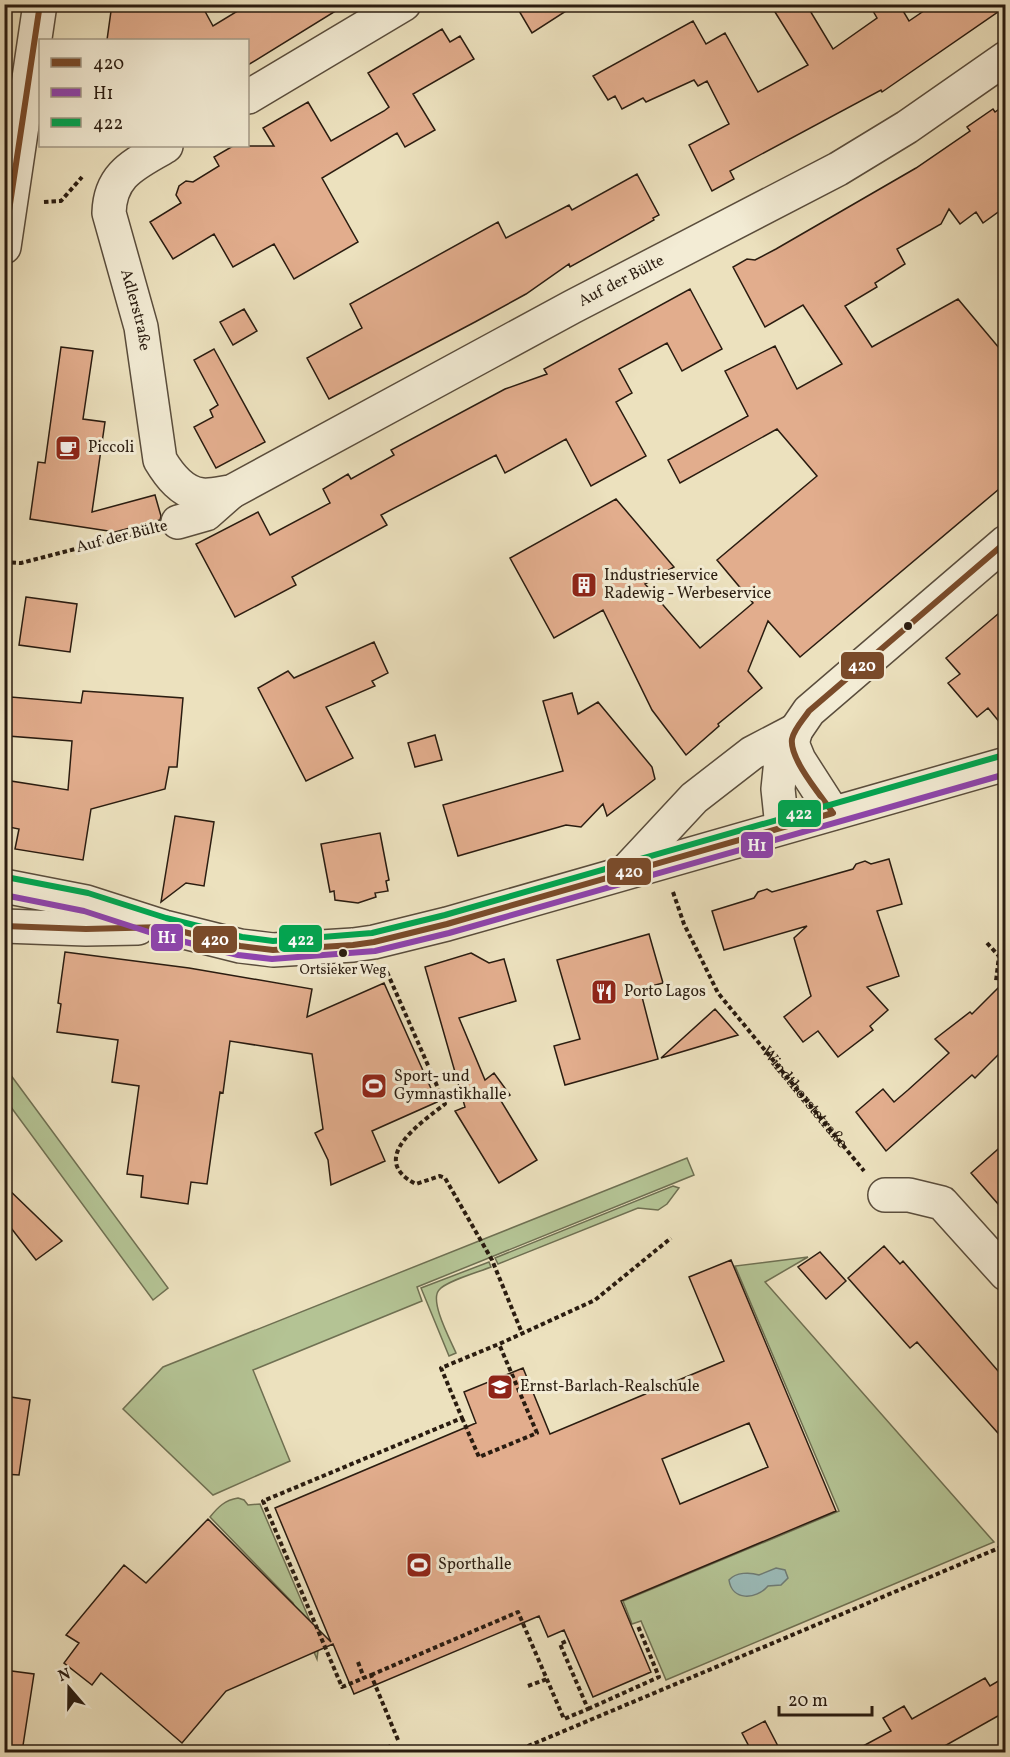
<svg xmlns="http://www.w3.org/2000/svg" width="1010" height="1757" font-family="Vollkorn,serif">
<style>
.green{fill:#b4c394;stroke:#6f7052;stroke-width:1.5}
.water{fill:#9bbcba;stroke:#6e7c76;stroke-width:1.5}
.building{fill:#e2ad8d;stroke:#2a1c10;stroke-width:1.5;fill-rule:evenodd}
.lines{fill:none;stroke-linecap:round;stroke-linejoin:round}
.minor-casing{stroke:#5a4d3c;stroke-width:36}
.path{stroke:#2a1c10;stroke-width:4;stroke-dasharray:4.5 3;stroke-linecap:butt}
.minor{stroke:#f3ecd5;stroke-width:33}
.bus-1-casing{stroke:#f3ecd5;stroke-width:10}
.bus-2-casing{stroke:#f3ecd5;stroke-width:10}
.bus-3-casing{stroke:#f3ecd5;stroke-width:10}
.bus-1{stroke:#7a4b2a;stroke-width:6}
.bus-2{stroke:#8e44ad;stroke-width:6}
.bus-3{stroke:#00a651;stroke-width:6}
.bus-dot{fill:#2a1c10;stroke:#f3ecd5;stroke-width:2}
.labels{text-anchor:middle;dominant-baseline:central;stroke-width:6;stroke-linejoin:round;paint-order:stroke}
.bus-label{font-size:14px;fill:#2a1c10;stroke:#f3ecd5}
.street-label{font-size:16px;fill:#2a1c10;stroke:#f3ecd5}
.poi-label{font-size:16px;fill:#2a1c10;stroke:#f3ecd5;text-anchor:start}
.line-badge{stroke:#f3ecd5;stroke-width:2}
.badge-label{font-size:16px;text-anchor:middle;font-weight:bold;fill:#fff}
</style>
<rect width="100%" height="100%" fill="#ece1be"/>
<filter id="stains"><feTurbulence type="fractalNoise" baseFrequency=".00333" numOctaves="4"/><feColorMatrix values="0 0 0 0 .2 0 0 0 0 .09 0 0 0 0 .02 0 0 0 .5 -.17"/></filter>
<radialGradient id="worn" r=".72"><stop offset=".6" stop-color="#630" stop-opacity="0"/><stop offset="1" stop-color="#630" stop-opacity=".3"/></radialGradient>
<path class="green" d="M10,1074L168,1288L153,1300L5,1099V1078Z
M687,1158L694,1175L417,1287L422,1301L253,1370L290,1461L213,1495L123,1409L163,1367Z
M673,1186L679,1188L667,1204L658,1210L638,1208L498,1264L495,1258Z
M808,1257L765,1282L994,1542L666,1680L641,1621L632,1624L623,1601L839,1511L735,1266Z
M489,1262L491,1267C479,1272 446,1281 439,1290C429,1301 451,1341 456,1353L449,1356L421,1288Z
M238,1498L244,1500L248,1505L260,1504L319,1642L317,1659L293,1603L210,1517C218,1507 225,1500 238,1498Z"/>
<path class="water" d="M776,1568L785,1570L788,1578L781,1585L768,1586C756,1600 732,1601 729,1580C736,1572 750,1572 759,1575Z"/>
<path class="building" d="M112,4H201L213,26L249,4H347L248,65V40H107Z
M515,4H577L532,33Z
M770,4H806L833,49L877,18L869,4H899L909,21L934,4H1005V7L882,92L881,90L730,171L734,179L712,191L689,145L729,124L707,81L698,86L694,80L646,102L643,98L622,109L615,96L608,100L593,76L693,21L706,44L725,33L758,92L808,65Z
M442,29L450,42L460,36L474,59L413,94L435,130L405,147L397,133L322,178L358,242L294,279L274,244L233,267L214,234L173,259L150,222L181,203L176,195L179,186L186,181L193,182L219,166L214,157L233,146H274L263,128L308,102L331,141L384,111L389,107L368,73Z
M1005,105V207L983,223L976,212L960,224L949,209L941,224L897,249L905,264L875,283L877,287L845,306L872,347L958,299L1005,355V484L800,657L768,621L748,671L762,688L718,724L719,726L686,755L652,710L603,610L554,638L510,558L616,499L674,567L645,584L700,648L753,603L717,560L817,476L777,429L680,483L668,460L748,416L725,371L775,346L797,389L842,364L803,305L765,327L733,267L747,259L755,260L776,249L916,168L970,131L967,127L993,109L995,112Z
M637,174L659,215L653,218L654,220L570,267L569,264L526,294L475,322L329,399L307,358L362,328L350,304L498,222L506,238L569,205L572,210Z
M690,289L722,349L682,371L667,343L619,369L632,393L616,402L646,456L591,486L566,439L505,473L496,455L381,515L387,525L292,577L296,585L235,617L196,544L258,512L270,535L330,503L323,489L348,474L351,479L394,455L391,450L505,389L547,374L544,369Z
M244,309L257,331L233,345L220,322Z
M61,347L93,351L83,419L105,422L92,512L155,495L161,516L160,520L115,532L30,519L38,462L45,463Z
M214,349L265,442L216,468L194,427L213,417L210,410L218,405L194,360Z
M26,597L77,604L70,652L19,645Z
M1005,608V729L988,708L977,717L948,683L960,674L946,658Z
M374,642L388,673L372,681L375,686L326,707L353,758L306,781L258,688L288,671L294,678Z
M83,691L183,698L177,767H169L165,789L91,809L83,860L15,849L19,829L4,826V780L68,790L72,741L8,736L11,697L81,703Z
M572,693L578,714L598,702L652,767L655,779L607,816L603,804L581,827L566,825L458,856L443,805L563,771L543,701Z
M435,735L442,760L415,767L408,743Z
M175,816L214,822L204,886L186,883L161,902Z
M380,833L389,880L386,881L388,891L375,893L376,897L358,903L335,900L334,891L330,892L321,844Z
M889,859L902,904L877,911L899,976L867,987L888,1010L870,1026L873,1030L838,1057L818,1031L803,1042L784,1017L811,996L794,938L807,926L724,950L712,911L754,898L758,892L767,889L772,892L853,869L856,864L865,861L871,864Z
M649,934L663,983L640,989L658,1059L565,1085L554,1046L580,1039L557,960Z
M65,952L189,968L312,989L307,1017L384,983L437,1102L372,1131L385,1161L331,1185L328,1160L315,1133L323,1129L312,1054L230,1041L223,1093L220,1092L207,1184L191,1182L188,1204L141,1197L143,1176L127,1174L139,1086L112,1082L118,1040L57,1032L61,1004L58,1003Z
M471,953L489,963L504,959L516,1001L459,1018L485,1080L494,1073L510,1095L501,1101L537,1160L499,1183L455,1111L465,1107L425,967Z
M1005,981V1048L975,1078L972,1075L886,1151L856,1112L883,1089L894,1102L908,1090L949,1053L935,1039L970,1012L972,1014Z
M715,1009L738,1035L661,1058Z
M1005,1143V1212L971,1173Z
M4,1185L62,1241L36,1260L4,1219Z
M884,1246L900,1264L903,1261L1005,1379V1441L917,1342L910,1348L848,1278Z
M820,1252L846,1281L826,1299L798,1267Z
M731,1260L836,1511L621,1601L651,1672L593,1697L564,1630L548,1637L539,1616L354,1694L333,1644L226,1691L182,1743L101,1673L92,1685L64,1663L79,1643L66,1635L124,1565L146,1583L208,1519L331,1642L275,1508L476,1423L464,1392L523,1368L550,1434L724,1361L689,1277ZM749,1423L768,1467L680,1504L662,1459Z
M4,1396L30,1400L19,1475L4,1474Z
M4,1670L34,1674L22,1752H4Z
M1005,1677V1712L934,1752H852L891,1731L883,1718L904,1706L912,1719L985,1678L990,1686Z
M765,1721L781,1752H752L742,1733Z"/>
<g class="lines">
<g class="minor-casing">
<g id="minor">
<path d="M248,97L404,4"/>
<path id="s2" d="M166,146C136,164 110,173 109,213L141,327L160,460C169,475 182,493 202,495C211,496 222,493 231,492L572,307L838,169L907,127L1006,58"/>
<path d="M4,247L40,4"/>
<path d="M178,522L206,514L231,492"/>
<path d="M792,743L799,760L833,813"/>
<path d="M782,827L778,789L781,760L792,743L796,730L809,711L1006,542"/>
<path d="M626,871L694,798L752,753L796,730"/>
<path d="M4,886L86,902L164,927L240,946L273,950L353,945L374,942L447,924L1006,764"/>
<path d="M4,926L86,929L138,928"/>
<path d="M885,1195H909L942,1203L1006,1274"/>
</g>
</g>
<g class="path">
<path d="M44,202L61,201L82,177"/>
<path d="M4,562L21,563L149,530"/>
<path id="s1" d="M673,892L684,924L718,993L864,1171"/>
<path d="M987,943L999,956L996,981"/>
<path d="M387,972L445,1104C422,1122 366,1159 416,1184L440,1176L445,1178L492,1260L522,1333"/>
<path d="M462,1418L479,1457L537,1433L499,1344"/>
<path d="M358,1662L364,1678"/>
<path d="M371,1675L518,1612L564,1719L588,1709L560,1644L569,1640"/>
<path d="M528,1686L547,1679"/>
<path d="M588,1709L659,1677L638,1626"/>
<path d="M398,1740L371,1675L342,1687L263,1501L462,1418L441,1368L499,1344L595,1300L671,1238"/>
<path d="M388,1745L391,1752"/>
<path d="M514,1752L1006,1545"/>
</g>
<use href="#minor" class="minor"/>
<g class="bus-1-casing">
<path id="bus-1" d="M4,244L40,4
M833,813C822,797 789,759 792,739C794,729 803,720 809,711L1006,542
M4,926L86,929L164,927L240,946L273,950L353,945L374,942L447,924L833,813"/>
</g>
<g class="bus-2-casing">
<path id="bus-2" d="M4,895L84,911L161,936L238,955L272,959L375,951L449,933L1006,774"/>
</g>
<g class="bus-3-casing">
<path id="bus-3" d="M6,877L88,893L166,918L242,937L273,941L372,933L445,915L1004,755"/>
</g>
<use href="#bus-1" class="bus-1"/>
<use href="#bus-2" class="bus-2"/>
<use href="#bus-3" class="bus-3"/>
</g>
<defs>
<g id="cafe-square" transform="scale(1.35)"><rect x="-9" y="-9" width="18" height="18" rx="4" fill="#8f2418" stroke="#f3ecd5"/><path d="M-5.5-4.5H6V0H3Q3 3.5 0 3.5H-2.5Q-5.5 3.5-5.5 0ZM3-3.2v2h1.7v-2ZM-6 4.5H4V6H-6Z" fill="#fff"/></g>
<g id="building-square" transform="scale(1.35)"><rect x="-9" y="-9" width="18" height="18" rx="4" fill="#8f2418" stroke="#f3ecd5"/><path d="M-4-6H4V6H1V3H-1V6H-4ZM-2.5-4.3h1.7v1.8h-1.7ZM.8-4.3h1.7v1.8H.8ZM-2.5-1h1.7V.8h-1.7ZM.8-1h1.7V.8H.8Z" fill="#fff"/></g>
<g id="restaurant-square" transform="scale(1.35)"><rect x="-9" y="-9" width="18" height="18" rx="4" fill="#8f2418" stroke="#f3ecd5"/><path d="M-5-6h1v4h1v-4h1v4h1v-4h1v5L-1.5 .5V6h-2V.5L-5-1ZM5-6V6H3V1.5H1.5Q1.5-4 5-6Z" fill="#fff"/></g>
<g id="stadium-square" transform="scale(1.35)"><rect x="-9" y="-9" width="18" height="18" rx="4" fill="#8f2418" stroke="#f3ecd5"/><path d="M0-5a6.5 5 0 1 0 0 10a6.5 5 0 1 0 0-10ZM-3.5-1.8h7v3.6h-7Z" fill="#fff"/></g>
<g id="school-square" transform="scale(1.35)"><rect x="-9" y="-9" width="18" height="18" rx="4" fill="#8f2418" stroke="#f3ecd5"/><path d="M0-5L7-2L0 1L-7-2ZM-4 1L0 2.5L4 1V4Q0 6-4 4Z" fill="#fff"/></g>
</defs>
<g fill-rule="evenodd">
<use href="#cafe-square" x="68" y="448"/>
<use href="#building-square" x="584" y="585"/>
<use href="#restaurant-square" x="604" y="992"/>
<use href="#stadium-square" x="374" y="1086"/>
<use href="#school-square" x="500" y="1387"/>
<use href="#stadium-square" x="419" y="1565"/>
</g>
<g class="bus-dot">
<circle cx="908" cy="626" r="5"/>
<circle cx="343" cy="953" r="5"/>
</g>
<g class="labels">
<g class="bus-label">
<text x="343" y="970">Ortsieker Weg</text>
</g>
<g class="street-label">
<text stroke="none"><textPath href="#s2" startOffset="876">Auf der Bülte</textPath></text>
<text stroke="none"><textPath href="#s2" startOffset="194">Adlerstraße</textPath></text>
<text transform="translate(122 537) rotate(-14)">Auf der Bülte</text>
<text stroke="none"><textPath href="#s1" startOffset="246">Windthorststraße</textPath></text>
</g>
<g class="poi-label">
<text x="88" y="448">Piccoli</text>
<text x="604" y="576">Industrieservice<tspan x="604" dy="18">Radewig - Werbeservice</tspan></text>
<text x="624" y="992">Porto Lagos</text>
<text x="394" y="1077">Sport- und<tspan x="394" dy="18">Gymnastikhalle</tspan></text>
<text x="520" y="1387">Ernst-Barlach-Realschule</text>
<text x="438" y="1565">Sporthalle</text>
</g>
</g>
<g class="line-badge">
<rect x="840" y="651" width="45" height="29" rx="6" fill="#7a4b2a"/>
<rect x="777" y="799" width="45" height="29" rx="6" fill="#00a651"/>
<rect x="740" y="831" width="34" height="28" rx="6" fill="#8e44ad"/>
<rect x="606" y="857" width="46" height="29" rx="6" fill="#7a4b2a"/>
<rect x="150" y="923" width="34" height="29" rx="6" fill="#8e44ad"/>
<rect x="278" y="924" width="45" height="29" rx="6" fill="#00a651"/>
<rect x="192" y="925" width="46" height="29" rx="6" fill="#7a4b2a"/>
</g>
<g class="badge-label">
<text x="862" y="671">420</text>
<text x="799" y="819">422</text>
<text x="757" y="851">H1</text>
<text x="629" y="877">420</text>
<text x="167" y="943">H1</text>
<text x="301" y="945">422</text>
<text x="215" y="945">420</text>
</g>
<rect width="1010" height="1757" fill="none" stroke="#ece1be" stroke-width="24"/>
<rect x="6" y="6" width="998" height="1745" fill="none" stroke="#2a1c10" stroke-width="3"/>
<rect x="12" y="12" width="986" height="1733" fill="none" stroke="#2a1c10" stroke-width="1.5"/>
<rect x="39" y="39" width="210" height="108" fill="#f3ecd5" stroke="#a39986" stroke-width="1.5"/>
<rect x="51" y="58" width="30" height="9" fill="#7a4b2a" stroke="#a39986" stroke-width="1.5"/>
<text x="93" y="69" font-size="18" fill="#2a1c10">420</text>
<rect x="51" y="88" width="30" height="9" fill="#8e44ad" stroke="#a39986" stroke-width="1.5"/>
<text x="93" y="99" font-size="18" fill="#2a1c10">H1</text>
<rect x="51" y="118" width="30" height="9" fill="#00a651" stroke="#a39986" stroke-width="1.5"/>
<text x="93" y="129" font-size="18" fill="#2a1c10">422</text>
<g transform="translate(69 1688) rotate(340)" stroke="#f3ecd5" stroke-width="4.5" paint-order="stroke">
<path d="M0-4.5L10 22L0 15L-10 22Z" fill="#2a1c10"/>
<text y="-9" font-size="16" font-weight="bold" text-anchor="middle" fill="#2a1c10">N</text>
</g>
<path d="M779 1706v9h93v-9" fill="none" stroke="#2a1c10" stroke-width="3"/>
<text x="788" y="1706" font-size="18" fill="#2a1c10" stroke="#f3ecd5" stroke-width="4.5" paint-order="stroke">20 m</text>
<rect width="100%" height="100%" filter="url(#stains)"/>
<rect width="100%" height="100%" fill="url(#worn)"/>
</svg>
